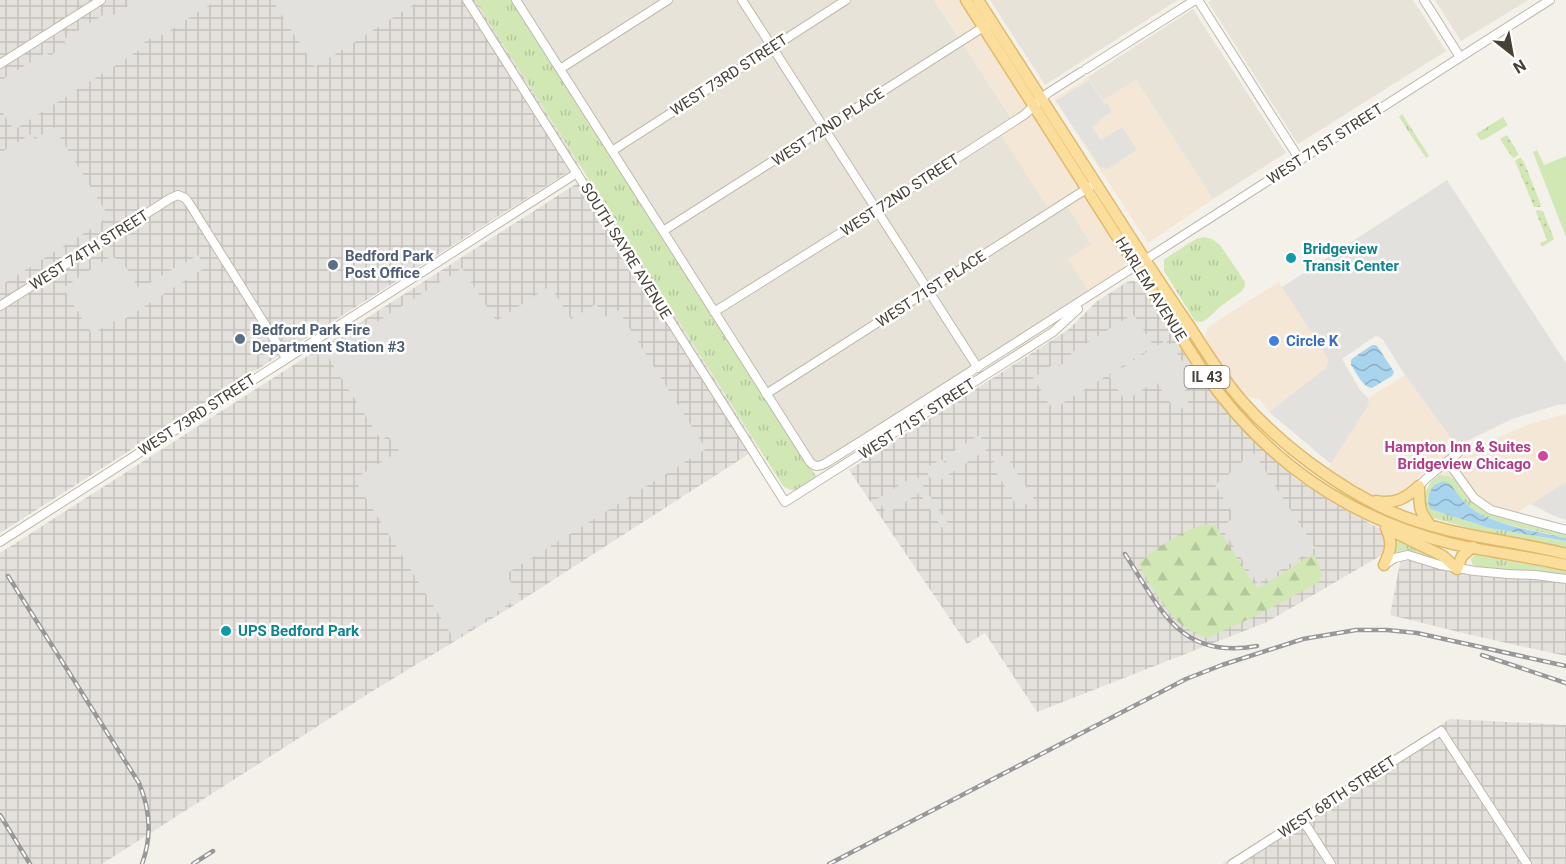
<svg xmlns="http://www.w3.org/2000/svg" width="1566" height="864" font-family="Roboto,sans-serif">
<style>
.residential{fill:#e8e3d8}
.commercial{fill:#f5e7d6}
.industrial{fill:url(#industrial-grid)}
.grass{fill:url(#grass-tufts)}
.forest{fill:url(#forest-firs)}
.garden{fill:url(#garden-dots)}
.pitch{fill:#d1e7b4}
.parking{fill:#e3e1de}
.water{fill:url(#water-waves)}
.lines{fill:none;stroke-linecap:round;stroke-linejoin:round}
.minor-casing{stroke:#c0b8ac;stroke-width:10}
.major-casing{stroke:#e0ba6c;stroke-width:13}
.minor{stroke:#fff;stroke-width:8}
.major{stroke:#fbde9c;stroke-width:10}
.rail-casing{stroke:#989898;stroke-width:4.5}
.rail{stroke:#fff;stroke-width:2;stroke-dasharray:7;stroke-linecap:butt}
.culture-dot{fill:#0f9aa8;stroke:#fff;stroke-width:2}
.service-dot{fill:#5c6f8a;stroke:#fff;stroke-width:2}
.shop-dot{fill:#3f7fe0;stroke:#fff;stroke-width:2}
.hotel-dot{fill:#d1479c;stroke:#fff;stroke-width:2}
.labels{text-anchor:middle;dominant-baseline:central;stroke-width:5;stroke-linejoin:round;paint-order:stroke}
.shield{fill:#fff;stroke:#7f7a74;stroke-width:1.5}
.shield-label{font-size:14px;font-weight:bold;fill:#484138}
.street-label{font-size:15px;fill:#484138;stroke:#fff}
.culture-label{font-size:15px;font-weight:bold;fill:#0d838f;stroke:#fff;text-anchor:start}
.service-label{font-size:15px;font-weight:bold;fill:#4e5e75;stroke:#fff;text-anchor:start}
.shop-label{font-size:15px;font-weight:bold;fill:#366cbe;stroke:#fff;text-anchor:start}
.hotel-label{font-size:15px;font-weight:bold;fill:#b23c85;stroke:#fff;text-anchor:end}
</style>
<defs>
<pattern id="industrial-grid" width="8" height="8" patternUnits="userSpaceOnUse" patternTransform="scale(1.5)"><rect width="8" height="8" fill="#e4e0db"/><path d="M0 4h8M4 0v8" fill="none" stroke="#c5c1bd"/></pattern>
<pattern id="grass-tufts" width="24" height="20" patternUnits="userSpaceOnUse" patternTransform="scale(1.5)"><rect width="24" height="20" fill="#d1e7b4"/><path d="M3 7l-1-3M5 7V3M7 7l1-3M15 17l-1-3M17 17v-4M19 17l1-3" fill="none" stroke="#b5c79c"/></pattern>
<pattern id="forest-firs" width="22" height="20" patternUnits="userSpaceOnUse" patternTransform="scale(1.5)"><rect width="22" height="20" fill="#d1e7b4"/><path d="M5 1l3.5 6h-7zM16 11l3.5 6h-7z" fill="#b5c79c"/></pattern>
<pattern id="garden-dots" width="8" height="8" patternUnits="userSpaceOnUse" patternTransform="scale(1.5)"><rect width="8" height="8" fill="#d1e7b4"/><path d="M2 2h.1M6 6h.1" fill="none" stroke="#b5c79c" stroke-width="1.8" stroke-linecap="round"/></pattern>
<pattern id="water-waves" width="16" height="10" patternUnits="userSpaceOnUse" patternTransform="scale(1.5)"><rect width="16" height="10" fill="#a9d4ee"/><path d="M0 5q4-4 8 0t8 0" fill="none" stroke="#8caec2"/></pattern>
</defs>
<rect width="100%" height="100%" fill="#f4f1ea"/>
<path class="residential" d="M521,0H934L1012,119L1053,216L1068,207L1091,244L1089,292L817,466Z
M990,0H1178L1045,85Z
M1212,0H1413L1446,51L1298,144L1208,2Z
M1435,0H1527V1L1461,41Z
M1193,9L1286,153L1213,199L1136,80L1103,101L1088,77Z"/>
<path class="commercial" d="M934,0H960L1126,260L1124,268L1089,292L1068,259L1091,244L1068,207L1053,216L997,129L1012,118Z
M1088,77L1103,100L1136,80L1213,199L1148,243L1054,99Z
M1279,282L1327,357L1328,363L1326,368L1269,412L1259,399L1248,397L1243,392L1220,363L1207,342L1205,337L1208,328L1211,325Z
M1405,375L1457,446L1448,455L1421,474L1410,488L1393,499L1378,497L1347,481L1328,469L1369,404L1368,398Z
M1566,414V482L1507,519L1485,511L1465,495L1448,476L1439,475L1473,449L1526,425Z"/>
<path class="industrial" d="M0,0H475L579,165L0,533Z
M587,177L758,448L508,609L371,692L102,864H0V553Z
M1133,281L1139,283L1144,287L1226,409L1260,445L1296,479L1335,504L1364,520L1398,539L1440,558L1480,568L1566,574V656L1471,635L1390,615L1404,542L1267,622L1037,712L985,633L967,644L849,470L1068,330L1096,302L1127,282Z
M1450,719L1566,725V864H1222Z"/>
<path class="grass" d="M475,0H513L817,478C806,485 796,496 783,486Z
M1402,114L1429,156L1426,158L1399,117Z
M1503,117L1508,125L1485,139L1481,140L1476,134Z
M1204,237L1212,239L1220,245L1235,267L1245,282V286L1242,291L1221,306L1208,318L1202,322L1195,321L1164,271V260L1166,258L1196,239Z
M1439,475L1448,476L1454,479L1465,495L1485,511L1507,519L1566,534V538C1540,531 1492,525 1471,508C1461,500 1453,490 1444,481L1436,483L1431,509L1489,528L1566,541V549L1501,537L1433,518C1419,506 1424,485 1439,475Z
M1333,488L1364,503L1566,558V561C1513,551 1458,545 1408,526C1381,516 1357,503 1332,490Z
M1398,539L1432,554L1431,557L1414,552L1397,553L1395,551L1396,540Z
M1475,555L1566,571V574L1480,568L1472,564L1471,559Z"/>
<path class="forest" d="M1204,524L1216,526L1256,587L1262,586L1310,556L1315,555L1322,575L1319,582L1256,616L1206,638C1197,634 1185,628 1177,621C1162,605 1150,584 1139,565L1140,561C1163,544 1177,534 1204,524Z"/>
<path class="garden" d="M1507,135L1518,153V155L1514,158L1512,157L1500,139Z
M1519,158H1521L1524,162L1541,205L1540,207H1534L1515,161Z
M1537,210L1543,211L1554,239L1542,247L1540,243L1547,240L1536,212Z"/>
<path class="pitch" d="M1537,150L1544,165L1566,156V237L1533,152Z"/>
<path class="parking" d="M137,0H217L163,35L158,34L143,43L144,45L141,49L17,128L12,127L0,109V81L46,52L50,56L66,45L64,39L108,12L110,16H112Z
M272,0H421L315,67Z
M1089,80L1105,105L1107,103L1112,111L1099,120L1100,122L1092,127L1101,140L1122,127L1137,150L1106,170L1104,167L1101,168L1056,101Z
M54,127L107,214L103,217L102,222L0,286V153L31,134L35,139Z
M1447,180L1566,363V404L1557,405L1512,419L1457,446L1405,375L1383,340L1378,336L1374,337L1342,359L1360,390L1368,398L1369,404L1331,464L1269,412L1326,368L1328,363L1327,357L1282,287Z
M198,255L206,267L120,322L118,319L92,334L63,288L111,256L125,264V266L138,287L140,289L182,263L183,264Z
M462,268L496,321L550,286L571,319L596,304L605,317L618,310L706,449L506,574L520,597L454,639L354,479L399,451L388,436L381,440L326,354Z
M1133,314L1154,346L1060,405L1055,406L1047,405L1048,399L1043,401L1038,393L1043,388L1042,387H1039L1033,378L1055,363L1059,366L1072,358L1071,353Z
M1166,340L1168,344H1171L1196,382L1185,390L1189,400L1187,405L1178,411L1177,409L1175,410L1156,381L1125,401L1109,376Z
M979,435L989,448L939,481L937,479L933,482L925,469L941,459L945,463L947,462L944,457Z
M1254,453L1315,548L1258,584L1221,527L1235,517L1215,485L1218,483V482L1228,475L1245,459Z
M1005,454L1034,499L1019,509L991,464Z
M916,475L951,528L945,532L919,493L887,514L877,499Z
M1566,482V520L1552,515L1531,504Z"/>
<path class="water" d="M1372,345H1376L1378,347L1394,372L1392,376L1372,388C1362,387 1357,373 1351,365V360L1353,358Z
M1444,481L1449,483C1456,491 1462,501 1471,508C1492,525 1540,532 1566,538V541L1489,528L1430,509C1426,497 1430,483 1444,481Z"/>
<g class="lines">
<g class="minor-casing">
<path id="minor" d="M467,0L785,502L1053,332L1078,309
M516,0L810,462C815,468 820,466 826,463C1068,311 1308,154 1550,0
M742,0L978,368
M1198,0L1300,160
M1424,0L1460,57
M0,64L101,0
M560,69L668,0
M1086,69L1195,0
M612,151L846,0
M663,231L985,26
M0,306L171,198L178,195L185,198L189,203L286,358
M714,312L877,210L1024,115L1048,93L1081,72
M766,394L1091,186
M1448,462L1474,498L1491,510L1566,530
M1419,486C1431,472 1446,464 1459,452
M0,542L577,173
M1384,565L1395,558L1408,555L1440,565L1475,571L1508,574L1535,575L1566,579
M1302,819L1331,864
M1232,864L1441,731L1527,864"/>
</g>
<g class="major-casing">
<path id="major" d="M966,0L1203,371C1263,458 1345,517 1449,543C1487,552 1527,556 1566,565
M978,0C1025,74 1073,147 1120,221C1143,257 1166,292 1190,327C1206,352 1222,378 1242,401C1281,445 1337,487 1390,511C1446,536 1507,539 1566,554
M1419,486C1420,505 1417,508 1430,525
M1376,501C1395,505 1406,498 1419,486
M1394,532L1443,556L1457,569L1462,556L1473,547
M1384,565C1391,550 1393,543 1386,528"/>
</g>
<use href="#minor" class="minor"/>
<use href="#major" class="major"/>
<g class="rail-casing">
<path id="rail" d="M1125,554C1161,610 1180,660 1257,646
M8,576L139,783C150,809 152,837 142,864
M1482,655L1566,683
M0,815L30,864
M193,864L213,851
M829,864L1186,679L1222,665L1303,639L1356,630H1387L1417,633L1566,666"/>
</g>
<use href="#rail" class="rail"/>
</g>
<g class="culture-dot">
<circle cx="1291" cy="258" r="6"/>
<circle cx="226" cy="631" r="6"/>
</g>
<g class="service-dot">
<circle cx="333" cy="265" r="6"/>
<circle cx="240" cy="339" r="6"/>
</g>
<circle class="shop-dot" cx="1274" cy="341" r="6"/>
<circle class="hotel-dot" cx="1543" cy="456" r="6"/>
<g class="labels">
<rect class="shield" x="1184.5" y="366" width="45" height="22" rx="4.5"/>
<g class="shield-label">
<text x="1207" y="377">IL 43</text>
</g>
<g class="street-label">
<text transform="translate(729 75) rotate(-33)">WEST 73RD STREET</text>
<text transform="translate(828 127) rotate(-33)">WEST 72ND PLACE</text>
<text transform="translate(1325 144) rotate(-33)">WEST 71ST STREET</text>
<text transform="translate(900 195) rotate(-33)">WEST 72ND STREET</text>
<text transform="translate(89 250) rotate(-32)">WEST 74TH STREET</text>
<text transform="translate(626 251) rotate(58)">SOUTH SAYRE AVENUE</text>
<text transform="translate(931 289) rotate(-33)">WEST 71ST PLACE</text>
<text transform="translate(1151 289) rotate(58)">HARLEM AVENUE</text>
<text transform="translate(197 415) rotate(-33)">WEST 73RD STREET</text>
<text transform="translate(917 419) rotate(-33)">WEST 71ST STREET</text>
<text transform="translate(1337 797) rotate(-33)">WEST 68TH STREET</text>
</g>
<g class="culture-label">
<text x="1303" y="249">Bridgeview<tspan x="1303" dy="17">Transit Center</tspan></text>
<text x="238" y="631">UPS Bedford Park</text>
</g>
<g class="service-label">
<text x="345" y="256">Bedford Park<tspan x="345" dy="17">Post Office</tspan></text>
<text x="252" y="330">Bedford Park Fire<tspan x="252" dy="17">Department Station #3</tspan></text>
</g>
<g class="shop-label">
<text x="1286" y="341">Circle K</text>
</g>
<g class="hotel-label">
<text x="1531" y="447">Hampton Inn &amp; Suites<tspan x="1531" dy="17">Bridgeview Chicago</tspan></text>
</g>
</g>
<g transform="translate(1512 54) rotate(149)" stroke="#ffffff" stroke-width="4.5" paint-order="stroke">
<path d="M0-4.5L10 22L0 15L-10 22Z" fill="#484138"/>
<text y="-9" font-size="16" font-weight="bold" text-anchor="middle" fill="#484138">N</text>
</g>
</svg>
